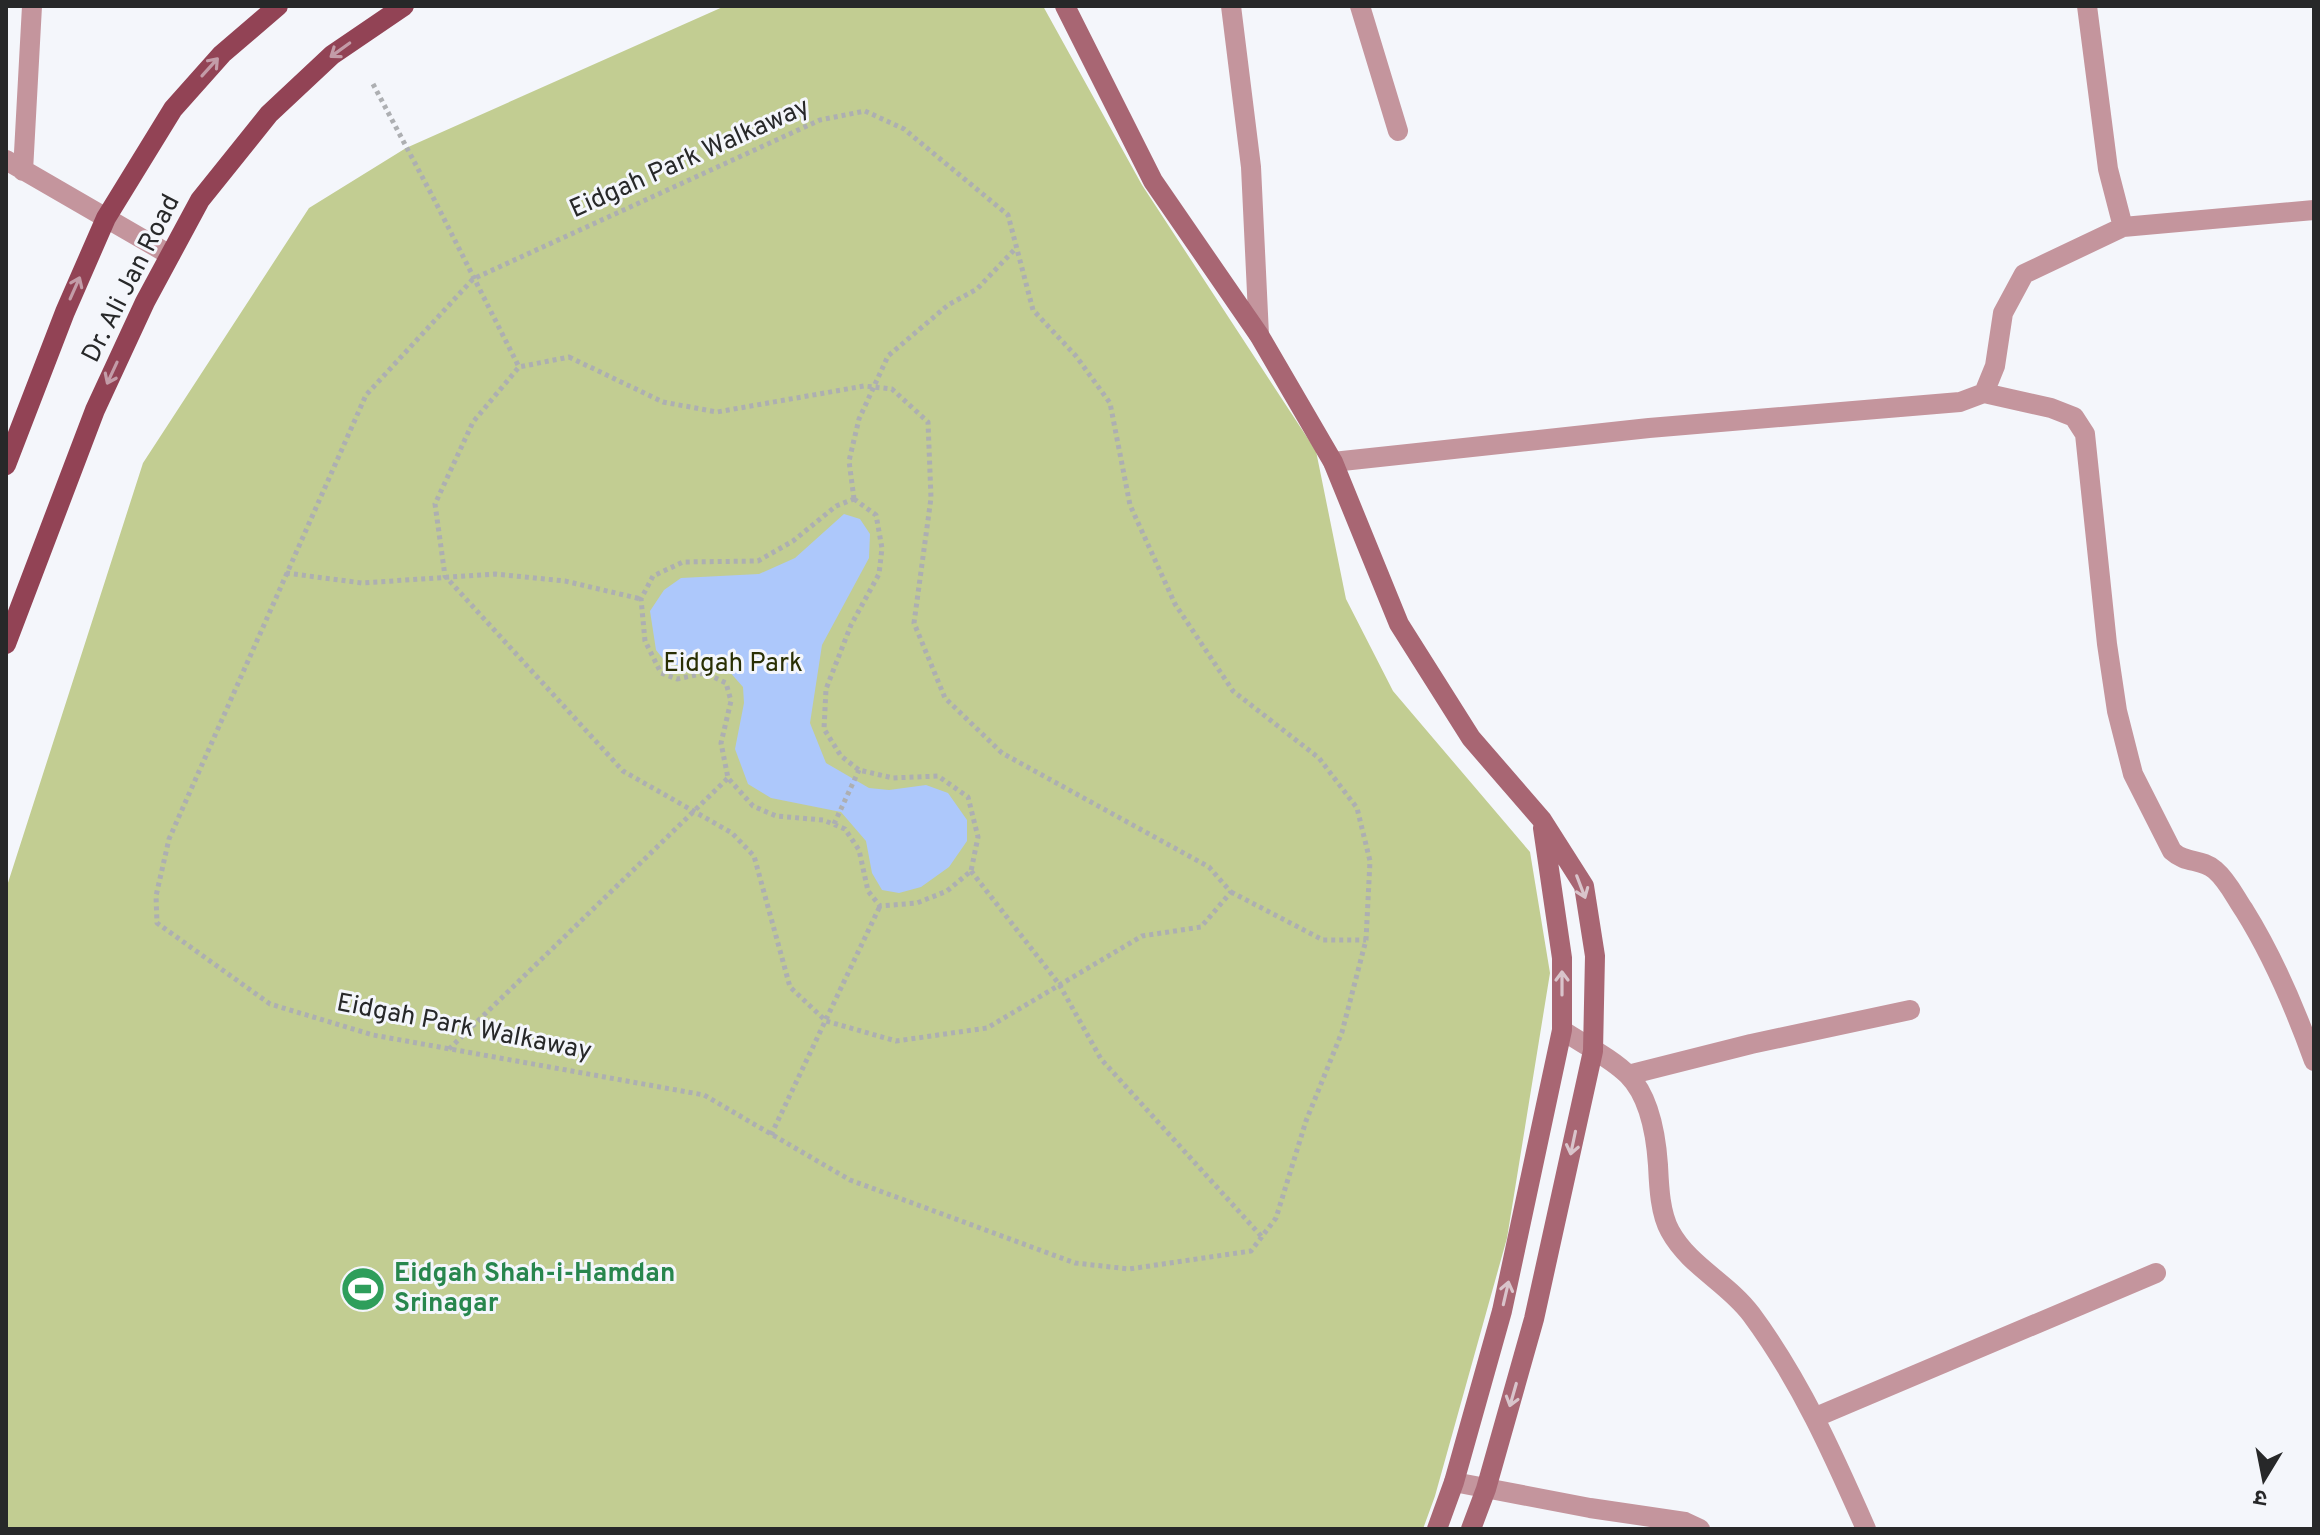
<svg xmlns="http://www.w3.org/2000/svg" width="2320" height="1535" font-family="Overpass,'Noto Sans Devanagari',sans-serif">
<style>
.green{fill:#c2cd92}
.water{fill:#adc8fb}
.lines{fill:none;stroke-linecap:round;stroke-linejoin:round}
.path{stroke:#adafb2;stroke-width:5;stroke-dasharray:4 4;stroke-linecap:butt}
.street{stroke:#c4959d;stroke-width:20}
.secondary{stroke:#a86673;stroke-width:20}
.primary{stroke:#924355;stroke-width:20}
.oneway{stroke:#c39ca8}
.oneway2{stroke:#d9c4cb}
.labels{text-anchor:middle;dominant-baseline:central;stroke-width:6;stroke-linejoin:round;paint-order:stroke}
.street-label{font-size:26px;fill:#272829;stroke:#f4f6fb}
.park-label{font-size:26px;fill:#292f03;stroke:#f4f6fb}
.leisure-label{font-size:26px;font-weight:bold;fill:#27864d;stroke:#f4f6fb;text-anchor:start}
</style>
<rect width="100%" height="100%" fill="#f4f6fb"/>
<path class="green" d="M725,6H1043L1142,185L1316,451L1346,599L1393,691L1530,852L1550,973L1507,1238L1435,1496L1423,1529H6V889L143,463L309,208L406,148Z"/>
<path class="water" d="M844,514L860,519L870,534L869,558L822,645L810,723L826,763L869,788L889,790L926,785L948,793L967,820V841L949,867L921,887L899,893L882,890L872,873L866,841L841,812L771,798L748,784L735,749L744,703L743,687L728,670L717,665H668L656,650L650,611L664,590L681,578L759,574L795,558Z"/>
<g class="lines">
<path class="path" d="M373,84L435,201L519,367
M865,111L904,129L1008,215L1033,310L1076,356L1110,403L1130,505L1175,604L1233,691L1319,758L1357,808L1370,861L1366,940L1342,1032L1306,1121L1276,1218L1251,1251L1129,1269L1075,1263L850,1180L704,1095L373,1035L270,1004L157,923L156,896L169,839L366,395L473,279L820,120Z
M569,357L663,402L717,412L864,386L892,389L928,422L931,498L914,623L945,698L1002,753L1209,867L1231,892L1201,927L1142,936L987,1028L896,1041L826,1021L790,987L754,856L732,833L623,771L445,576L435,504L473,422L519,367Z
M854,499L876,515L882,548L879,574L851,625L826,689L824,729L841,756L859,770L893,778L938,776L968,797L978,837L971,871L947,891L917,903L880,906L868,891L859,850L845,829L823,820L776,816L753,806L728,778L721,743L731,701L726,683L705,673L677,679L661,673L645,641L641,599L653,576L683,562L758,561L793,541L836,506Z
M854,499L849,461L859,419L888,356L948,305L977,289L1016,248
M286,573L362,583L495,574L565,581L641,599
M834,824L859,770
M971,871L1059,984L1101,1059L1262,1237
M1231,892L1323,940H1366
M449,1049L728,778
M771,1135L880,906"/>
<path class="street" d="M1231,6L1251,167L1259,335
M1360,6L1398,131
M2087,6L2108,169L2123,227
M6,160L170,255
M23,171L32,6
M1984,393L2051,408L2074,417L2085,434L2107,644L2117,711L2133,774L2172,851C2186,864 2201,858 2215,870C2228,881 2235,897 2244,910C2274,958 2295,1008 2314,1061
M1333,462L1649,428L1960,402L1984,393L1995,366L2003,313L2024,274L2123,227L2314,210
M1562,1030C1581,1043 1613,1059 1628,1075C1650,1097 1656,1136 1658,1165C1659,1186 1660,1213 1670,1231C1689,1266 1728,1283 1751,1314C1800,1380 1833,1454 1866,1529
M1628,1075L1751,1044L1910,1010
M1816,1417L2156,1273
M1454,1482L1590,1508L1685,1522L1700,1529"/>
<path class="secondary" d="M1065,6L1153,181L1259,335L1333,462L1399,624L1471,738L1542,820L1584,886L1595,956L1593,1051L1534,1319L1486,1489L1471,1529
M1437,1529L1454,1482L1502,1311L1562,1030V958L1543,828"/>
<path class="primary" d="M6,465L65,312L106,218L173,109L222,54L278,6
M6,644L95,410L145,302L200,200L269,114L332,55L404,6"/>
</g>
<defs><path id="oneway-shaft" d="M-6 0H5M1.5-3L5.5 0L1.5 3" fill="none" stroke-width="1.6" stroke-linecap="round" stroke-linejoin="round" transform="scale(2)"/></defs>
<g class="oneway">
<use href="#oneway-shaft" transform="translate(340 50) rotate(144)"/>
<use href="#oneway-shaft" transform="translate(210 67) rotate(-48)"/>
<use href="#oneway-shaft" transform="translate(75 288) rotate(-66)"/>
<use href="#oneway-shaft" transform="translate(112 373) rotate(115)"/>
</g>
<g class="oneway2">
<use href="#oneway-shaft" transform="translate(1581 887) rotate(69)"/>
<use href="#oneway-shaft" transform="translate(1562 983) rotate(-90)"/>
<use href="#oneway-shaft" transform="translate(1573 1143) rotate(102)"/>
<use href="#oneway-shaft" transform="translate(1506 1293) rotate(-77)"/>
<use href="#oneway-shaft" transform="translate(1513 1395) rotate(106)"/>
</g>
<defs>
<g id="stadium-disc" transform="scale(2.3)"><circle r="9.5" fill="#2e9e5b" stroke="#f4f6fb"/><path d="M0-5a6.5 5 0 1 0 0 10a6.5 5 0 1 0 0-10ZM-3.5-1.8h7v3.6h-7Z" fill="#fff"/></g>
</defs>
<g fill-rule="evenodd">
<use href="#stadium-disc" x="363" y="1289"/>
</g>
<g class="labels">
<g class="street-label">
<text transform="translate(690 159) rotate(-24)">Eidgah Park Walkaway</text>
<text transform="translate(132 279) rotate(-63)">Dr. Ali Jan Road</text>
<text transform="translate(464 1028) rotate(11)">Eidgah Park Walkaway</text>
</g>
<g class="park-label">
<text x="733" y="664">Eidgah Park</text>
</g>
<g class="leisure-label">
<text x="394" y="1274">Eidgah Shah-i-Hamdan<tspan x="394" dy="30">Srinagar</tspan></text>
</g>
</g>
<rect width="2320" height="1535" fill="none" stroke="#272829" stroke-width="16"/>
<g transform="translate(2264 1479) rotate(190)" stroke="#f4f6fb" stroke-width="6" paint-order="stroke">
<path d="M0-6L14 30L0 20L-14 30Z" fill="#272829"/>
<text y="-12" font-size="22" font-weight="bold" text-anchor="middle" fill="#272829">उ</text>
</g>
</svg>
